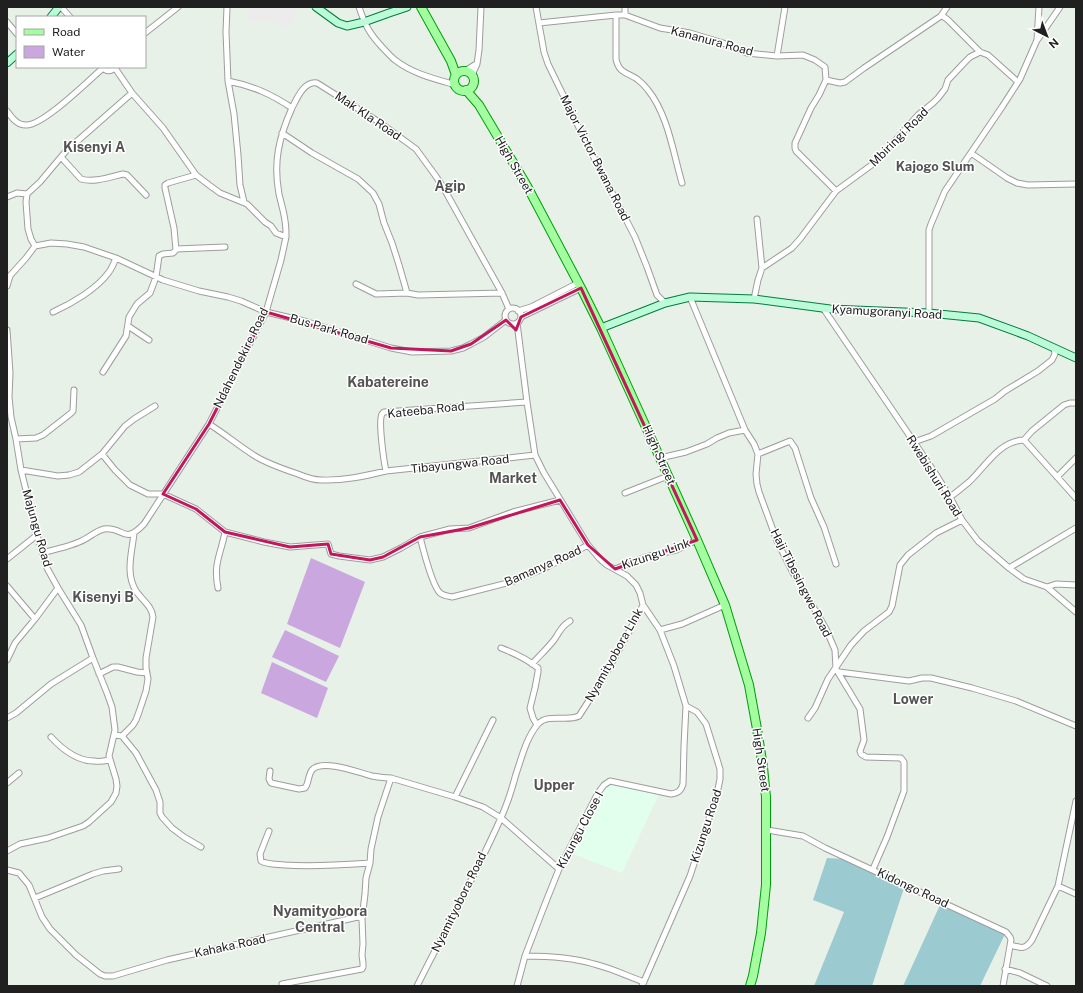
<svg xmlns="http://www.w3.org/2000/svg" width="1083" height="993" font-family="'Public Sans',sans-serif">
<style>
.education{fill:#e2ffee}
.forest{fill:#9bcbd1}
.parking{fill:#ececec}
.water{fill:#caa7df}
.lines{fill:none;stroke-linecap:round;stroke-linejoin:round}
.street-casing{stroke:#9d9d9d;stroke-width:7}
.secondary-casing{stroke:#037c41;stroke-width:9}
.primary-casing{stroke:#009d0b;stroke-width:10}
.street{stroke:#fff;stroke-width:5}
.secondary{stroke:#bbfbd8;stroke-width:7}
.primary{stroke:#a2fe9f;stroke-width:8}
.marked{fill:none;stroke:#c2185b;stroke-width:3;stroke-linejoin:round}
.labels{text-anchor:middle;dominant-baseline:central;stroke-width:3;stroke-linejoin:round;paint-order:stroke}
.street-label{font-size:12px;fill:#202020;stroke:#fff}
.neighbourhood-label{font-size:13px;font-weight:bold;fill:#535353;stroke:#fff}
.quarter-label{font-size:14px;font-weight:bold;fill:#535353;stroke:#fff}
</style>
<rect width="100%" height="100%" fill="#e7f1e7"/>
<path class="education" d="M610,781L660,792L622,873L568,852L604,785Z"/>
<path class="forest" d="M827,858L845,859L904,888L872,986H814L844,912L813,900Z
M940,905L1006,932L980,986H903Z"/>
<path class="parking" d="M247,7H293L298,13L287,31L275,22H246Z"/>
<path class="water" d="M311,558L365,582L340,648L287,624Z
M285,630L339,656L326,682L272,657Z
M272,662L328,688L317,718L261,693Z"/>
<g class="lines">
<g class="street-casing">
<path id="street" d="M61,7L70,17
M227,7L226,32L228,81C253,86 271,94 292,108C297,98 304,81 317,83L379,122L416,149L435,175L443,187L502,293L509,309
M359,7C365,25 369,33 382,47C386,51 391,57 395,60C413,74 435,79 456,85
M536,7L544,52L548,64L588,146L635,237L647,267L657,295L665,303
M616,15V59C619,73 626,72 637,79C641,82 645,86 648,90C668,115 673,152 682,183
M625,15V7
M941,16L947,7
M7,22L17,34
M539,23L616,15H625L660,28L690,33L723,43L747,53L777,56L803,55L815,60L825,67L826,80L840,83L845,82L864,68L941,16L944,17L948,20L980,52
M145,33L178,7
M1038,39L1060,7
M777,56L785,7
M102,67C106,72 111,72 116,67
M465,71L476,64
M472,75L477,64L479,50L481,7
M826,80L819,95L811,108L795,143V148L796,151L836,191
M228,81L234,114L238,155L240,185L244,202
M7,111C12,118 17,125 26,125C43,126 89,80 103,68
M282,133L312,153L358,179L373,193L379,204L384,223L392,243L399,265L407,293L418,295L502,293
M971,153L1007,178L1017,183L1028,185L1076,184
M61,157L81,179C94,183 110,177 123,174L127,175L146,195
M7,197L17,193L27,194
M286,237C286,232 286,226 285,221C284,212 281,203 279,194C273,162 279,137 292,108
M35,246L51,243L67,244L84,247L116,258L163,280L199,291L228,297L241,301L266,312L304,321L391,348L412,352L451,351L463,348L471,344L484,337L506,320
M35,246L31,239L28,229L26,202L27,194L40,182L66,151L132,93
M176,249L225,247
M762,268L792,248L800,239L836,191L877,161L918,115L933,103L938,98L945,89L948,80L964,63L970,57L980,52L988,55L1018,82
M7,279L26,258L35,246
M356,284L376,294L407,293
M7,286L10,276
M690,297L745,430L754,444L758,454L756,474L757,484L759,492L777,541L792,571L799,582L826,629L835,650L836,669
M754,299L758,280L762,268L757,219
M823,308L937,476L950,497L962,520L978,541L1009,568L1024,579L1047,587L1076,612
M505 316a8 8 0 1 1 16 0a8 8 0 1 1-16 0Z
M518,311L531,307L578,283
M53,312C71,304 97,289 109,272C112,268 114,263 116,258
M929,313V230L931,224L945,191L1002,107L1020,79L1037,40L1039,7
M521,317L581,288
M128,326L149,340
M7,330L10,373L9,397L11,417L16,439L21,470L37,535L47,568L58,588L81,625L93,658L107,693L112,707L115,730L109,756L116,779L117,786L116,793L111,802L89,822L83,826L48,838L20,844L7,851
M103,372L126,336L129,317L137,304L150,293L156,277L159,256L163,254L173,253L176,250L174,228L165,188V185L168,183L196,175
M209,424C225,434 239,446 255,456C268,464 283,469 298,474C305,477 313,480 321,480C343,481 365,476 386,471L535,455
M16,439L36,438L43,435L70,414L73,411L74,390
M1024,440L1076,498
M914,442L931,436L995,399L1005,391L1038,371L1052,360L1055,354L1054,348
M102,454L115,470L130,485L148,494H163L196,509L225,532C221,554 213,563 218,588
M758,454L790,441L795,448L811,498L824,527L836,564
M660,458L686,452L707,444L717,438L729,433L745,430
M21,470L58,476L69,475L79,472L102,454L125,426L134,419L155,406
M386,471C384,462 378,421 382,414C382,414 383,413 384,412L527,402
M1057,477L1076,458
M625,493L668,476
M950,497C957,492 963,487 969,482C986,466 999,441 1024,440L1032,431L1064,405L1070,403H1076
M225,532L264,542L290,547L328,544L331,554L339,556L370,560L383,557L401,548L420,537L450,529L469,528L513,512L560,500
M420,537C423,549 432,585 440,593C444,596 448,596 452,597L511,582L547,567L588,545
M43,553C55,549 68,547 79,542C88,539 95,531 104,529C124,526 123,546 144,524L209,424L266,312L281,260L286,237L276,233L271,226L265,222L247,204L220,193L209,185L196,175L163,128L132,93L115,68
M7,559L37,535
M1009,568L1076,528
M615,569L646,557L676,550L697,540
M7,586L35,619
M1047,587L1056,584L1076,585
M660,630L682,624L725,605
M501,648C514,653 527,659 538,668V672L535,688L530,708L533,718L537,725
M7,660L15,643L35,619L58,588
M532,664C539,656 547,649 554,640C560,632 560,627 570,621
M836,669L860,709L864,740L860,751L861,754L866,757L901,758L904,762V791L887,837L873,869
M839,672L909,681L922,678H931L972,688L1016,701L1076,726
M99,674L113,667H118L137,672L147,673
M7,718L16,713L51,684L93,658
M808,718L815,708L828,679L851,645L864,631L889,612L892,606L900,565L908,555L936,533L962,520
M115,735L122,736L133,725L136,720L139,712L146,691L148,679L146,668V658L153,617C152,606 142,600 136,591C125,573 132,553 134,533
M122,736L136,753L156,790L160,802V813L162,817L172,828L184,837L201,847
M51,737C62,749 77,761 94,761C99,762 105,761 110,760
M270,771L269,779L271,783L299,789L305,788C309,783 308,775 312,770C322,758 360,773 372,776C378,777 385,778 391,778
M7,783L19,773
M455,797L493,720
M767,830L803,836L825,848L1006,932L1010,937L1011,940L1003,986
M269,831L260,854L261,861C268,865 277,864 285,865C314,867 341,865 370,863
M7,870L19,873L29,885L42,917L50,929L76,955L100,974L105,976H113L167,960L358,917L362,919L365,894L366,878L370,863L371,849L378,817L391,778L455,797L483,807L501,818L559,869
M1058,886L1076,894
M35,898L93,874L103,871L119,869
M1011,945C1021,948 1025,950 1032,940L1058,886L1076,801
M525,956C548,956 571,957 594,964C611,968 627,976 644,982
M1005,969L1020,973L1047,986
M282,984L362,969L363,967V963L362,955L363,944L362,919
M417,986C445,930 475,876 500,820C507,805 512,789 516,774C522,757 526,738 538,724C548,713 567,722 579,716L604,677L637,617L643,605L640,593L636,585L627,576L607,565L600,559L588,545L544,473L535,455L527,402L517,323
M517,986L525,956L545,904L559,869L598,793L604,785L610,781L671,794C678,793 681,791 683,784L684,746L686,706
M642,986L690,876L717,794L720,779V769L706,724L697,712L686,706L674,666L660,630L643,605"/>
</g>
<g class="secondary-casing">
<path id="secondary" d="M316,7L338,23L347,26L364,22L389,13L407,7
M51,17L59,7
M7,63L17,54
M601,328L665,303L690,297L754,299L830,309L929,313L979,318L1028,336L1076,358"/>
</g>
<g class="primary-casing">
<path id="primary" d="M421,7L451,61L456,75
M454 81a10 10 0 1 1 20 0a10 10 0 1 1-20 0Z
M466,90L479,105L527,186L581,288L601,328L660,458L697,540L725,605L749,685L757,729L763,767L766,797V885L761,933L753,976L750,986"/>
</g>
<use href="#street" class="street"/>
<use href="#secondary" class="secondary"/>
<use href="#primary" class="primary"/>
</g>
<path class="marked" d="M581,288L697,540L615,569L588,545L560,500L469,528L420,537L383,557L370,560L331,554L328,544L290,547L225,532L196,509L163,494L209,424L266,312L391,348L451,351L471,344L506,320L516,330L521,317Z"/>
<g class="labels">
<g class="street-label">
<text transform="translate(712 41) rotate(15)">Kananura Road</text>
<text transform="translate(368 116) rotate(34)">Mak Kla Road</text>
<text transform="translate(899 137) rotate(-45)">Mbiringi Road</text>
<text transform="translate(595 158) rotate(63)">Major Victor Bwana Road</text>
<text transform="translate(514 165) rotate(60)">High Street</text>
<text transform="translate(887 312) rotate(3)">Kyamugoranyi Road</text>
<text transform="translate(329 329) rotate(16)">Bus Park Road</text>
<text transform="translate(241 358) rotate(-64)">Ndahendekire Road</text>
<text transform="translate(426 410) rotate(-6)">Kateeba Road</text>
<text transform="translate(659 455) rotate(66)">High Street</text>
<text transform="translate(460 464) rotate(-6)">Tibayungwa Road</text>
<text transform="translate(934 476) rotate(58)">Rwebishuri Road</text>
<text transform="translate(37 528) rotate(74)">Majungu Road</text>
<text transform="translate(656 554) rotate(-19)">Kizungu Link</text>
<text transform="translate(543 566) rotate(-24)">Bamanya Road</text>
<text transform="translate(801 583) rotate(63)">Haji Tibesingwe Road</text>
<text transform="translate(614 655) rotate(-61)">Nyamityobora LInk</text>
<text transform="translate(761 760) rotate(82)">High Street</text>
<text transform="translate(706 826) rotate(-72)">Kizungu Road</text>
<text transform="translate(580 830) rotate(-62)">Kizungu Close I</text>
<text transform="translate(913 888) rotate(25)">Kidongo Road</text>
<text transform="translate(459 902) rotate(-64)">Nyamityobora Road</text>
<text transform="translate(230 946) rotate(-12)">Kahaka Road</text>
</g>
<g class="neighbourhood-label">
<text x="935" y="166">Kajogo Slum</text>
</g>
<g class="quarter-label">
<text x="94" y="147">Kisenyi A</text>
<text x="450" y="186">Agip</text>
<text x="388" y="382">Kabatereine</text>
<text x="513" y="478">Market</text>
<text x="103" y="597">Kisenyi B</text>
<text x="913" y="699">Lower</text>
<text x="554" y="785">Upper</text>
<text x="320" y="911">Nyamityobora<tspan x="320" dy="16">Central</tspan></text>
</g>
</g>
<rect width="1083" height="993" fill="none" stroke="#202020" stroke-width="16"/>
<rect x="16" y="16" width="130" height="52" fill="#ffffff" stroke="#a6a6a6"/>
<rect x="24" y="29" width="20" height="6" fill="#a2fe9f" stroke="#a6a6a6"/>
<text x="52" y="36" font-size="12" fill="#202020">Road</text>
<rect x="24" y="46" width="20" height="12" fill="#caa7df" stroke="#a6a6a6"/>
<text x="52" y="56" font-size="12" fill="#202020">Water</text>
<g transform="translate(1047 36) rotate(138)" stroke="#ffffff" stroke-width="3" paint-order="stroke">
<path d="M0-3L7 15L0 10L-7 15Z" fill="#202020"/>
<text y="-6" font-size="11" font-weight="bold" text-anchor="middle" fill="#202020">N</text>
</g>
</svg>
